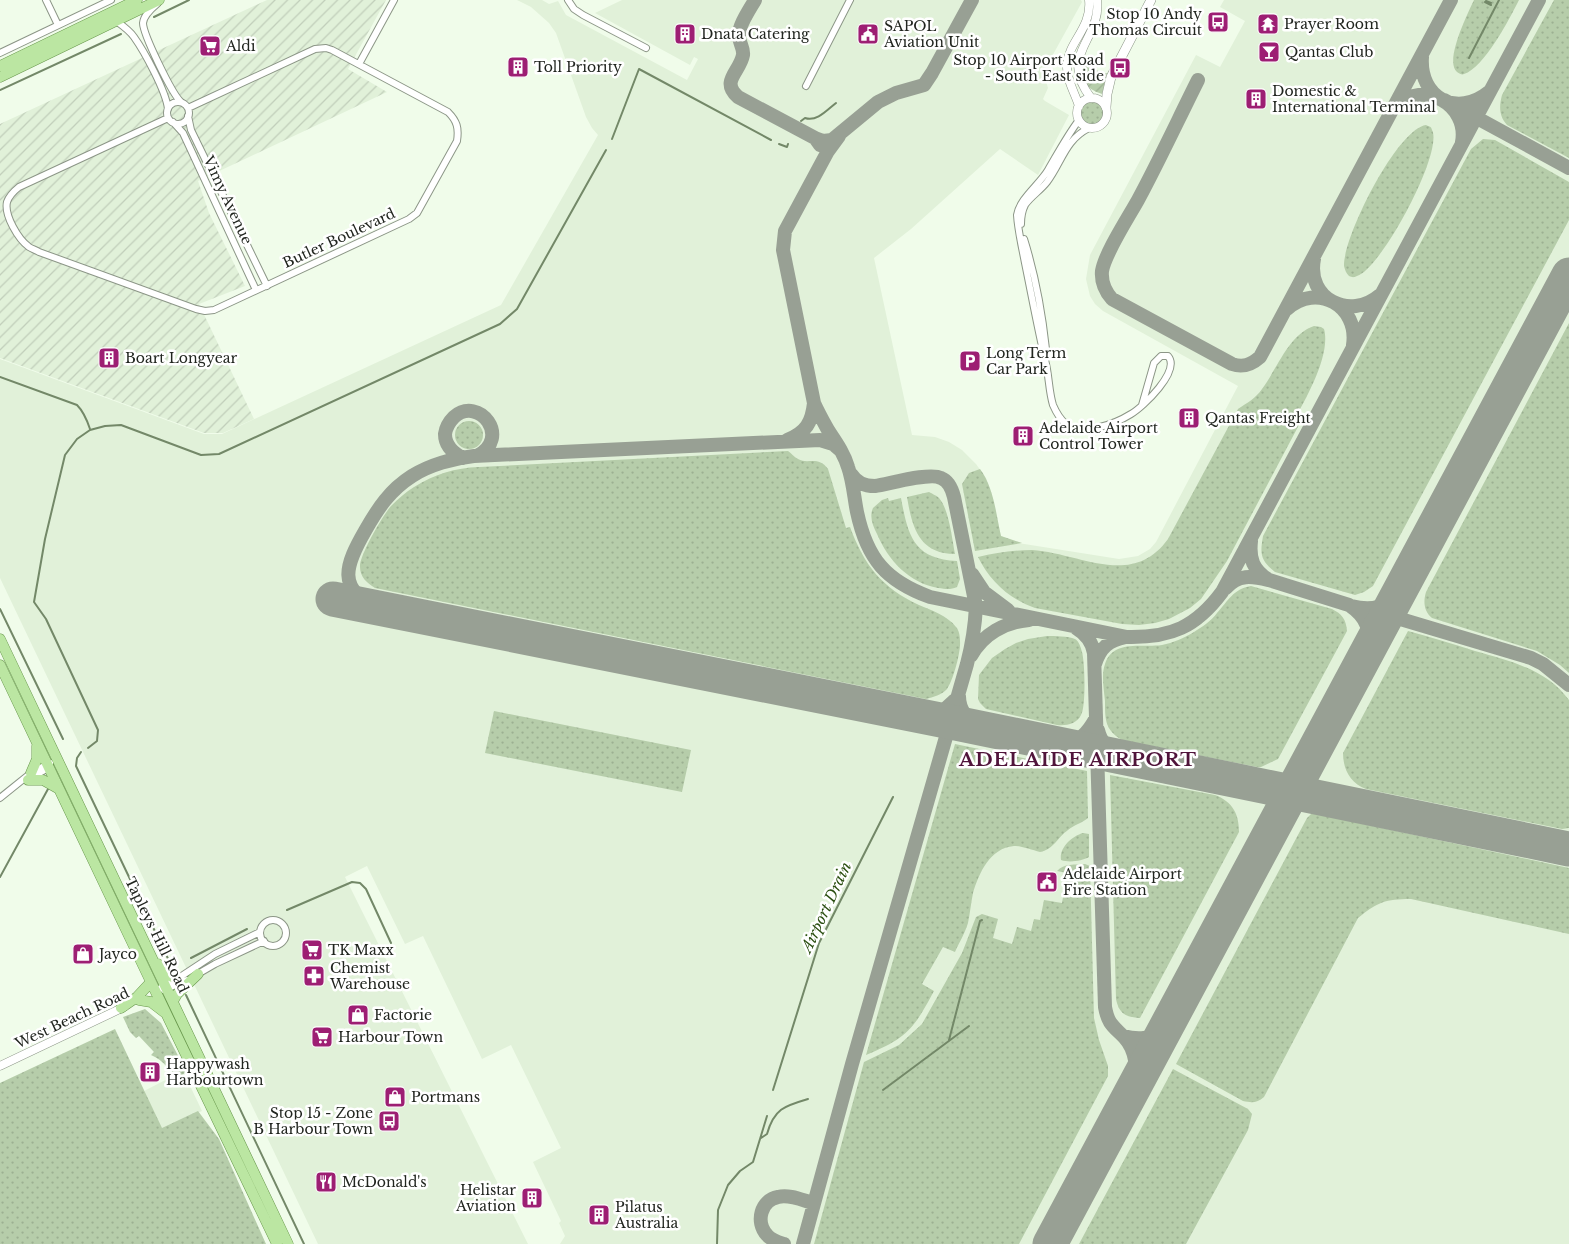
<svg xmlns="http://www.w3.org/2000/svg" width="1569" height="1244" font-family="'Libre Baskerville',serif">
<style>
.built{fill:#e1f1d9}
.industrial{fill:url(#industrial-furrows)}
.grass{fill:url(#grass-dots)}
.garden{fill:url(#garden-furrows)}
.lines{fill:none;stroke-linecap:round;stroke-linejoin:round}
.stream{stroke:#738868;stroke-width:2}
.taxiway{stroke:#98a094;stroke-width:14}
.runway{stroke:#98a094;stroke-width:35}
.minor-casing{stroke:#8c9687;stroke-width:8}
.tertiary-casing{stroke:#8c9687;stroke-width:9}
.secondary-casing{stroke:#8c9687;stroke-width:10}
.primary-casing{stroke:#68974c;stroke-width:11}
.minor{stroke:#fff;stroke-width:6}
.tertiary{stroke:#fff;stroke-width:8}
.secondary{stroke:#fff;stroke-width:9}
.primary{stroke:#bbe6a2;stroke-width:10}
.labels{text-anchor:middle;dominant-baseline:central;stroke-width:5;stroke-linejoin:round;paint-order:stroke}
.poi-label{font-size:14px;fill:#21251f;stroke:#fff;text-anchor:start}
.street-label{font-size:14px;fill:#21251f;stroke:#fff}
.water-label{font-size:15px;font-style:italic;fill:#294d0f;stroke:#fff}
.district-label{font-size:19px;font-weight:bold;letter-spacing:1px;fill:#50143b;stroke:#fff}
</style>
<defs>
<pattern id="industrial-furrows" width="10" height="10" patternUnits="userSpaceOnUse" patternTransform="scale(1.25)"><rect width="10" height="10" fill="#e1f1d9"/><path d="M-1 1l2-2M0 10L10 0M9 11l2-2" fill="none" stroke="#c1ceba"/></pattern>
<pattern id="grass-dots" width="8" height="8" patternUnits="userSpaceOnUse" patternTransform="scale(1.25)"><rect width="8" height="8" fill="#b6cdaa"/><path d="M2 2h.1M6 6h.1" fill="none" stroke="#9cb092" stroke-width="1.8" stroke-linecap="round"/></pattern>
<pattern id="garden-furrows" width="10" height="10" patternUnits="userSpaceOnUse" patternTransform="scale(1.25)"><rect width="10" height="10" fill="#b6cdaa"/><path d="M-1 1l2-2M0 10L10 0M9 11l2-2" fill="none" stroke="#9cb092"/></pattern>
</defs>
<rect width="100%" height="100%" fill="#f0fcea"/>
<path class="built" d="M517,0H542L549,4L558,1L566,15L687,80L698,59L694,57L690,65L595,13L622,0H1081L1082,2L1045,69V78L1048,88L1043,99L1045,101L1069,115L1038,175L1000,149L911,229L874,258L912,435L935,437L949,442L962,450L976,464L986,478L990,490L1001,536L1018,543L1119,559L1138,556L1150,549L1156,542L1238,386L1103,311L1095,304L1090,296L1086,279L1090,255L1196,55L1220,67L1245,21L1220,7L1224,0H1569V1244H560L565,1236L559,1223L561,1221L533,1162L561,1148L511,1045L482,1059L423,936L405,944L367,866L345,877L528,1244H318L0,578V359L204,434H222L501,305L598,135L592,128L586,117L556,33L549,23L531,7Z
M183,1071L202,1111L162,1129L144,1091Z"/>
<path class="industrial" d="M267,0H386L348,69L387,92L198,181L209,213L245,286L199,304L254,419L223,433H204L0,358V124Z"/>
<path class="grass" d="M1474,0H1519C1510,18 1484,68 1464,74C1462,75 1460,74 1457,72C1444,61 1468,13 1474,0Z
M1554,0H1569V158L1507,125C1499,116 1499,107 1502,95Z
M1081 113a12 12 0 1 1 24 0a12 12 0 1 1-24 0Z
M1426,125C1430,127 1431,126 1432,130C1444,152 1381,269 1357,276C1353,278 1352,277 1349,276C1346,273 1345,270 1344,266C1343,237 1397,129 1426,125Z
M1483,139L1495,140L1569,182V220L1373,586L1364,592L1355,595L1275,572C1260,560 1260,554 1263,536L1471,149Z
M1569,323V673L1560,665L1537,651L1432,618C1424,611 1423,602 1426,592Z
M1314,326L1321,327L1324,329C1331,354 1307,397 1294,420L1300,423L1227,561L1201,599L1190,608L1169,619L1155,623L1139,625L1122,624L1035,608C1009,599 990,581 978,557C995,553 1014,550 1032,550C1080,553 1132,589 1168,539L1238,409C1247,403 1256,398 1262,389C1277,369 1289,334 1314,326Z
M455 435a14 14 0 1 1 28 0a14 14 0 1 1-28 0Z
M788,451C791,453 794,457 798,459C808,465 818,455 828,469L846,528L850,527C864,565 882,588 919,605C931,610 948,616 956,627C959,630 960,636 960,641C961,652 953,681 947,689C942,695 933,697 926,699L375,588C367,583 360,577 360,567C359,556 383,515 391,506C398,499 406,492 414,487C435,474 455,468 479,467Z
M980,469C994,488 996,514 1001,536L1022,543L975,551L962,484L969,473Z
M929,492C932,494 936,495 939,498C949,509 952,539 955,554C919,554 912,527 907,497Z
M888,498L889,501L901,498C908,535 913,559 957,561L960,579L957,587C950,590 946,589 938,588C909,583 888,560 877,534C873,526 869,517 873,508L882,500Z
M1251,586L1332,609C1342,614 1346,619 1347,631L1278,759L1261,767H1257L1122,740C1105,730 1105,720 1105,701C1104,690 1101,675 1105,664C1113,639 1142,648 1162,645C1173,643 1184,638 1194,632C1202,627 1211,621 1217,613C1228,601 1233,589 1251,586Z
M1408,631C1431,637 1453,644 1475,651C1510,661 1546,669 1569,700V828L1562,829L1366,789C1350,783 1343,769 1343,753Z
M1047,636C1055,636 1068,636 1075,639C1079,641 1081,648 1082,652C1085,663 1086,707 1081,715C1077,724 1066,726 1057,725L986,709L980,703L978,699L979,675L992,658L1005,649L1016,643L1028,639Z
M494,711L691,750L682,792L485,753Z
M955,744L1087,771L1088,818C1082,823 1074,825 1068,830C1058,837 1053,850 1040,852C1032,850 1022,846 1014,846C990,848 979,873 973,893C971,903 970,913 968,923C965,933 959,943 955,952L943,947L922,984L934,991C913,1030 907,1038 866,1055Z
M1110,775L1215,795C1233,802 1239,814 1239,832L1140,1018C1126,1017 1119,1014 1116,999Z
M1312,813L1569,868V934L1411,899C1385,899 1378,902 1358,918L1264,1097C1257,1103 1252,1103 1243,1101L1176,1064L1307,818Z
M1083,833L1089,834V857C1082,861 1069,863 1061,860C1059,848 1072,836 1083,833Z
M1085,864L1090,866L1094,1018L1099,1040L1108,1066V1076L1019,1244H814L864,1062L899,1045L922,1024L962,953L976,917L982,914L998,919L993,938L1012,944L1017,927L1031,931L1034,919L1040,920L1044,900L1062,903L1067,873L1057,871C1064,863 1075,865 1085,864Z
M145,1009L161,1023L185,1069V1073L180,1077C169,1072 164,1060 151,1055L154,1052L139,1036L136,1038L130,1032L123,1017Z
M115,1029L162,1128L198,1111L219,1139L266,1244H0V1083Z
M1173,1069L1248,1109L1252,1114L1248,1130L1186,1244H1079Z"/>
<path class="garden" d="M1081,62L1102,73H1107L1102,94C1084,88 1081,80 1081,62Z"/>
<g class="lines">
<path class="stream" d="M1486,1L1491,3
M1485,2L1491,5
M154,17L189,0
M1469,58L1499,0
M0,90L121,34
M801,121L805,118C817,122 827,110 836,103
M612,139L639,69L771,140
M779,144L787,147L788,144
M0,377L77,405C84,412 87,420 90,429
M0,609L63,739
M88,748L97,741L98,730L46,619L34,602L45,539L65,455L77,439L90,430L105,426L121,425L201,455L219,454L500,324L517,309L606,150
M81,752L77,758L76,766L172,967
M0,877L48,789
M287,910L352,882L360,883L366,889L391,943
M191,958L247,929
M186,995L304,1244
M949,1040L980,921L982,920
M773,1090L819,943L893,797
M883,1090L969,1026
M761,1138L767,1134C774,1109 784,1106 808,1099
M717,1244L718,1210L728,1185L740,1171L753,1162L767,1116"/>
<path class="taxiway" d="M755,0C750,9 738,26 739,36C739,43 744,48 743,55C740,72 720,81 738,97L815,138L820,145
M1422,57C1419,98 1457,118 1489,92
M1198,80C1178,120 1159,161 1138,200C1128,218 1105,253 1102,271C1101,282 1105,291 1112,299L1232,364C1243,368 1251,365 1260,357L1451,0
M1444,100L1569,168
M1396,106C1423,79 1469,105 1462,142
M815,138L823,141L832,140L878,102L896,93L924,85L932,73L972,0
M1314,259C1306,299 1350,321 1380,295
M1287,309C1317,282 1359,306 1353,345
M814,403C818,412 823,421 828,430C836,442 844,453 848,467C853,481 854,497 857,512C867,559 886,581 930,597L1127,637C1171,638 1196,627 1222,592L1539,0
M787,440C806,433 812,422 814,403L783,250L785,231L828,151L839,136
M463,458C453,453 445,446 445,434C446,427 449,422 454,417C479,395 512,438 477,456
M1251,541C1249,559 1253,570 1269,580L1349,605C1368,618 1372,631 1365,653
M972,574L984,592L1008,610
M1226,588C1238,574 1252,576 1268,580
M1351,606C1374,612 1386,607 1401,589
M379,608C335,590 346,564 365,531C378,508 390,490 412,476C429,465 454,458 474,456L820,440L833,444L840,450
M1387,615L1531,658L1543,664L1569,685
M1076,628C1086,634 1092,641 1094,653L1105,1007C1108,1024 1113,1026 1124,1037C1136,1050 1138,1069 1134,1086
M971,656C983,634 1005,622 1029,620
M1095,664C1100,648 1109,640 1125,637
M959,696C959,711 968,720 980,728
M924,717L943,711L955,700
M1098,730C1101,744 1110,750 1121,757
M1062,745C1081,739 1086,736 1096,718
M1556,847L1569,844
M1123,1036C1138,1040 1150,1039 1164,1031
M784,1244C778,1242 771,1240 767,1235C755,1222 761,1200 778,1197C789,1194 802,1200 813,1203
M803,1244L852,1064L967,664C972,645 975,627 976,606L954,497C952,489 949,481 941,478C930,472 889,484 875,486C864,486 857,483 851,474"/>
<path class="runway" d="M333,599C746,679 1157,764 1569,849
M1050,1244L1569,275"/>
<g class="minor-casing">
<path id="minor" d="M46,0L58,25
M568,0L574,9L583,15L646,48
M157,4C151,9 144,15 143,23C143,34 172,94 181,102
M116,21C123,26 129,30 134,37C144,51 166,91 168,109
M0,53L111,0
M359,64L394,0
M806,86L850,0
M167 113a11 11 0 1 1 22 0a11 11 0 1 1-22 0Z
M188,116L191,130L267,286
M168,118L19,187C14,191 9,196 7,202C4,215 18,239 29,247C32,249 36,250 39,252L196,309L205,311L214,310L409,219L417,213L457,141C459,128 457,121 448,112L332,50L326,48L315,49L188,108
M1079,120C1067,136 1058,153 1048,170C1039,185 1020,198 1017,215C1018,231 1022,247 1025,263C1032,297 1038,330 1046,364C1049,377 1049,392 1053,405C1056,412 1060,419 1066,424C1083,436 1115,424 1131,414C1143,407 1181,371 1168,356H1161L1154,363L1142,405
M173,122L183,133L256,290
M1021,224C1021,218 1022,211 1025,205C1030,197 1040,191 1047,182C1062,162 1065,140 1089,128
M1024,239C1035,274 1042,312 1046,349
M29,779L50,767
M0,798L31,773L50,763
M260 933a13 13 0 1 1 26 0a13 13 0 1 1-26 0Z
M196,975L215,964L264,941
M164,990L187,980
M155,992L165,985L177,979L215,954L260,932"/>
</g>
<g class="tertiary-casing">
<path id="tertiary" d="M1091,98C1057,54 1102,40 1097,0
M1077 113a15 15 0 1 1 30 0a15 15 0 1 1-30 0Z
M1079,106C1075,93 1066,79 1067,65C1068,42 1092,28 1089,0
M0,1066L124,1007"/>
</g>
<g class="secondary-casing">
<path id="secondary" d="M1106,107L1107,94L1111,77L1151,0"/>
</g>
<g class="primary-casing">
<path id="primary" d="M0,66L137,0
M0,77L159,0
M0,639L288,1244
M0,665L151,982L277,1244
M31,773L37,759V746
M28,780H43L59,789
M158,964L170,976L177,979
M139,1000L151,1002L164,1012
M173,1001L177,994L198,974
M121,1008L137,997L151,982"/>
</g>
<use href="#minor" class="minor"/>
<use href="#tertiary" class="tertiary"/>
<use href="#secondary" class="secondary"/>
<use href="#primary" class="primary"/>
</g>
<defs>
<g id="bus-square" transform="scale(1.125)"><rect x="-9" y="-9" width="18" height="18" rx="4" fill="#9d1e73" stroke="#fff"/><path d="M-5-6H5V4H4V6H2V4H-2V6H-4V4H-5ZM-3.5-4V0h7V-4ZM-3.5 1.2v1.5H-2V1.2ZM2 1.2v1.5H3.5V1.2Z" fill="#fff"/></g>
<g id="temple-square" transform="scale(1.125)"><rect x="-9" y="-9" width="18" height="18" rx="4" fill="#9d1e73" stroke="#fff"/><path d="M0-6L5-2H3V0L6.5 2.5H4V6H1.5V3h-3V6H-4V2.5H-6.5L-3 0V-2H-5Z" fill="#fff"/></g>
<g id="building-square" transform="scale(1.125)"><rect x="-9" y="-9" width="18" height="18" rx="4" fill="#9d1e73" stroke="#fff"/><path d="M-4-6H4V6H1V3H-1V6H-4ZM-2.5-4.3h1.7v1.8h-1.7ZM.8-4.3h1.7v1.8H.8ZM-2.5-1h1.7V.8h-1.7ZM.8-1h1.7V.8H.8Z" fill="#fff"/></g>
<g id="civic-square" transform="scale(1.125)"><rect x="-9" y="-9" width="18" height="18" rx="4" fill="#9d1e73" stroke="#fff"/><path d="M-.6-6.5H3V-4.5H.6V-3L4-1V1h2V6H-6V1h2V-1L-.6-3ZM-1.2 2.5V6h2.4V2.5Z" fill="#fff"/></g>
<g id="supermarket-square" transform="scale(1.125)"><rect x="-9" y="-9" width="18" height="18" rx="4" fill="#9d1e73" stroke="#fff"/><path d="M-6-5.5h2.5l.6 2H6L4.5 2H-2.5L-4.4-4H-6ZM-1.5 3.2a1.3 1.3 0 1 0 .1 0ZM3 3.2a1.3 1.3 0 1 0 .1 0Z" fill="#fff"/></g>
<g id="bar-square" transform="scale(1.125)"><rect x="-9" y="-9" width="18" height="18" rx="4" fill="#9d1e73" stroke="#fff"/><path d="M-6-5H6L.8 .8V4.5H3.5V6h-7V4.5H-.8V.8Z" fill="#fff"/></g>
<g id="parking-square" transform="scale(1.125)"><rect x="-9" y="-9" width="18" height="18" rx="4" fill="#9d1e73" stroke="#fff"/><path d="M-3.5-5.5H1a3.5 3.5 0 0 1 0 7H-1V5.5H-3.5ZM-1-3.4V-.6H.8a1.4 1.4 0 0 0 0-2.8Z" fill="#fff"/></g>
<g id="shop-square" transform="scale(1.125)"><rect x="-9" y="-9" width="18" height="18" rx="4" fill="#9d1e73" stroke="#fff"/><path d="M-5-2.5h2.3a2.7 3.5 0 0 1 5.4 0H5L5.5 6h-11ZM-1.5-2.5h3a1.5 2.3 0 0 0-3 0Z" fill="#fff"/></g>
<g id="pharmacy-square" transform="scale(1.125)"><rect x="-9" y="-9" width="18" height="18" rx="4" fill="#9d1e73" stroke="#fff"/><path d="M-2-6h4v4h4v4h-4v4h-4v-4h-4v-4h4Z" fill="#fff"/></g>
<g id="restaurant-square" transform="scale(1.125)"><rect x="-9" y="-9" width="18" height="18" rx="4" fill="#9d1e73" stroke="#fff"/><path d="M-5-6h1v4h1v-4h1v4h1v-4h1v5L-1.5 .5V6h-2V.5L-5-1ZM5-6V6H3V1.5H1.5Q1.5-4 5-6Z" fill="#fff"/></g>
</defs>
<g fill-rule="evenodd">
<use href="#bus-square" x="1218" y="22"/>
<use href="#temple-square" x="1268" y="24"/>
<use href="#building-square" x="685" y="34"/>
<use href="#civic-square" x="868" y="34"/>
<use href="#supermarket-square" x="210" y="46"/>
<use href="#bar-square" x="1269" y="52"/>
<use href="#building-square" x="518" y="67"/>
<use href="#bus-square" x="1120" y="68"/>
<use href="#building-square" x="1256" y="99"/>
<use href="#building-square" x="109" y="358"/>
<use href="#parking-square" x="970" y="361"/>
<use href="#building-square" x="1189" y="418"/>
<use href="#building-square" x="1023" y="436"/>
<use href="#civic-square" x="1047" y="882"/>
<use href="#supermarket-square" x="312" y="950"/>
<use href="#shop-square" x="83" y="954"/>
<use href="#pharmacy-square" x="314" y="976"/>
<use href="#shop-square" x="358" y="1015"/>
<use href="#supermarket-square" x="322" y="1037"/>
<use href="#building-square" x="150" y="1072"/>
<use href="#shop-square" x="395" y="1097"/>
<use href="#bus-square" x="389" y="1121"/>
<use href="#restaurant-square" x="326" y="1182"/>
<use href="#building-square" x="532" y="1198"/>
<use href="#building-square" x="599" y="1215"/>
</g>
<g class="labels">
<g class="poi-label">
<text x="1202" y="14" text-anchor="end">Stop 10 Andy<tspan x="1202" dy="16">Thomas Circuit</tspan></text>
<text x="1284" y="24">Prayer Room</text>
<text x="884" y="26">SAPOL<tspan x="884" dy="16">Aviation Unit</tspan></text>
<text x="701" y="34">Dnata Catering</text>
<text x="226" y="46">Aldi</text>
<text x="1285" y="52">Qantas Club</text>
<text x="1104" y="60" text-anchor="end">Stop 10 Airport Road<tspan x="1104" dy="16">- South East side</tspan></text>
<text x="534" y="67">Toll Priority</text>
<text x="1272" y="91">Domestic &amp;<tspan x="1272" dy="16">International Terminal</tspan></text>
<text x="986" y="353">Long Term<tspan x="986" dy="16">Car Park</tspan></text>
<text x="125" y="358">Boart Longyear</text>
<text x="1205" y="418">Qantas Freight</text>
<text x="1039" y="428">Adelaide Airport<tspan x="1039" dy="16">Control Tower</tspan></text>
<text x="1063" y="874">Adelaide Airport<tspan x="1063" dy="16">Fire Station</tspan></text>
<text x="328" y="950">TK Maxx</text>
<text x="99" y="954">Jayco</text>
<text x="330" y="968">Chemist<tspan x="330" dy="16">Warehouse</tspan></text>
<text x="374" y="1015">Factorie</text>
<text x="338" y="1037">Harbour Town</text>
<text x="166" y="1064">Happywash<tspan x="166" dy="16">Harbourtown</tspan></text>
<text x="411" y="1097">Portmans</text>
<text x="373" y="1113" text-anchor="end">Stop 15 - Zone<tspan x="373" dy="16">B Harbour Town</tspan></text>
<text x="342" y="1182">McDonald's</text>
<text x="516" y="1190" text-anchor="end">Helistar<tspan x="516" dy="16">Aviation</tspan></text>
<text x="615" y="1207">Pilatus<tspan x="615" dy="16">Australia</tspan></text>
</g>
<g class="street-label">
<text transform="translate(228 200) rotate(65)">Vimy Avenue</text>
<text transform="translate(339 238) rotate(-25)">Butler Boulevard</text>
<text transform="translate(157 935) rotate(64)">Tapleys Hill Road</text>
<text transform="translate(72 1018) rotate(-25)">West Beach Road</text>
</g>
<g class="water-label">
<text transform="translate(826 907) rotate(-65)">Airport Drain</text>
</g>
<g class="district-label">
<text x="1078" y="759">ADELAIDE AIRPORT</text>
</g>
</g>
</svg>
